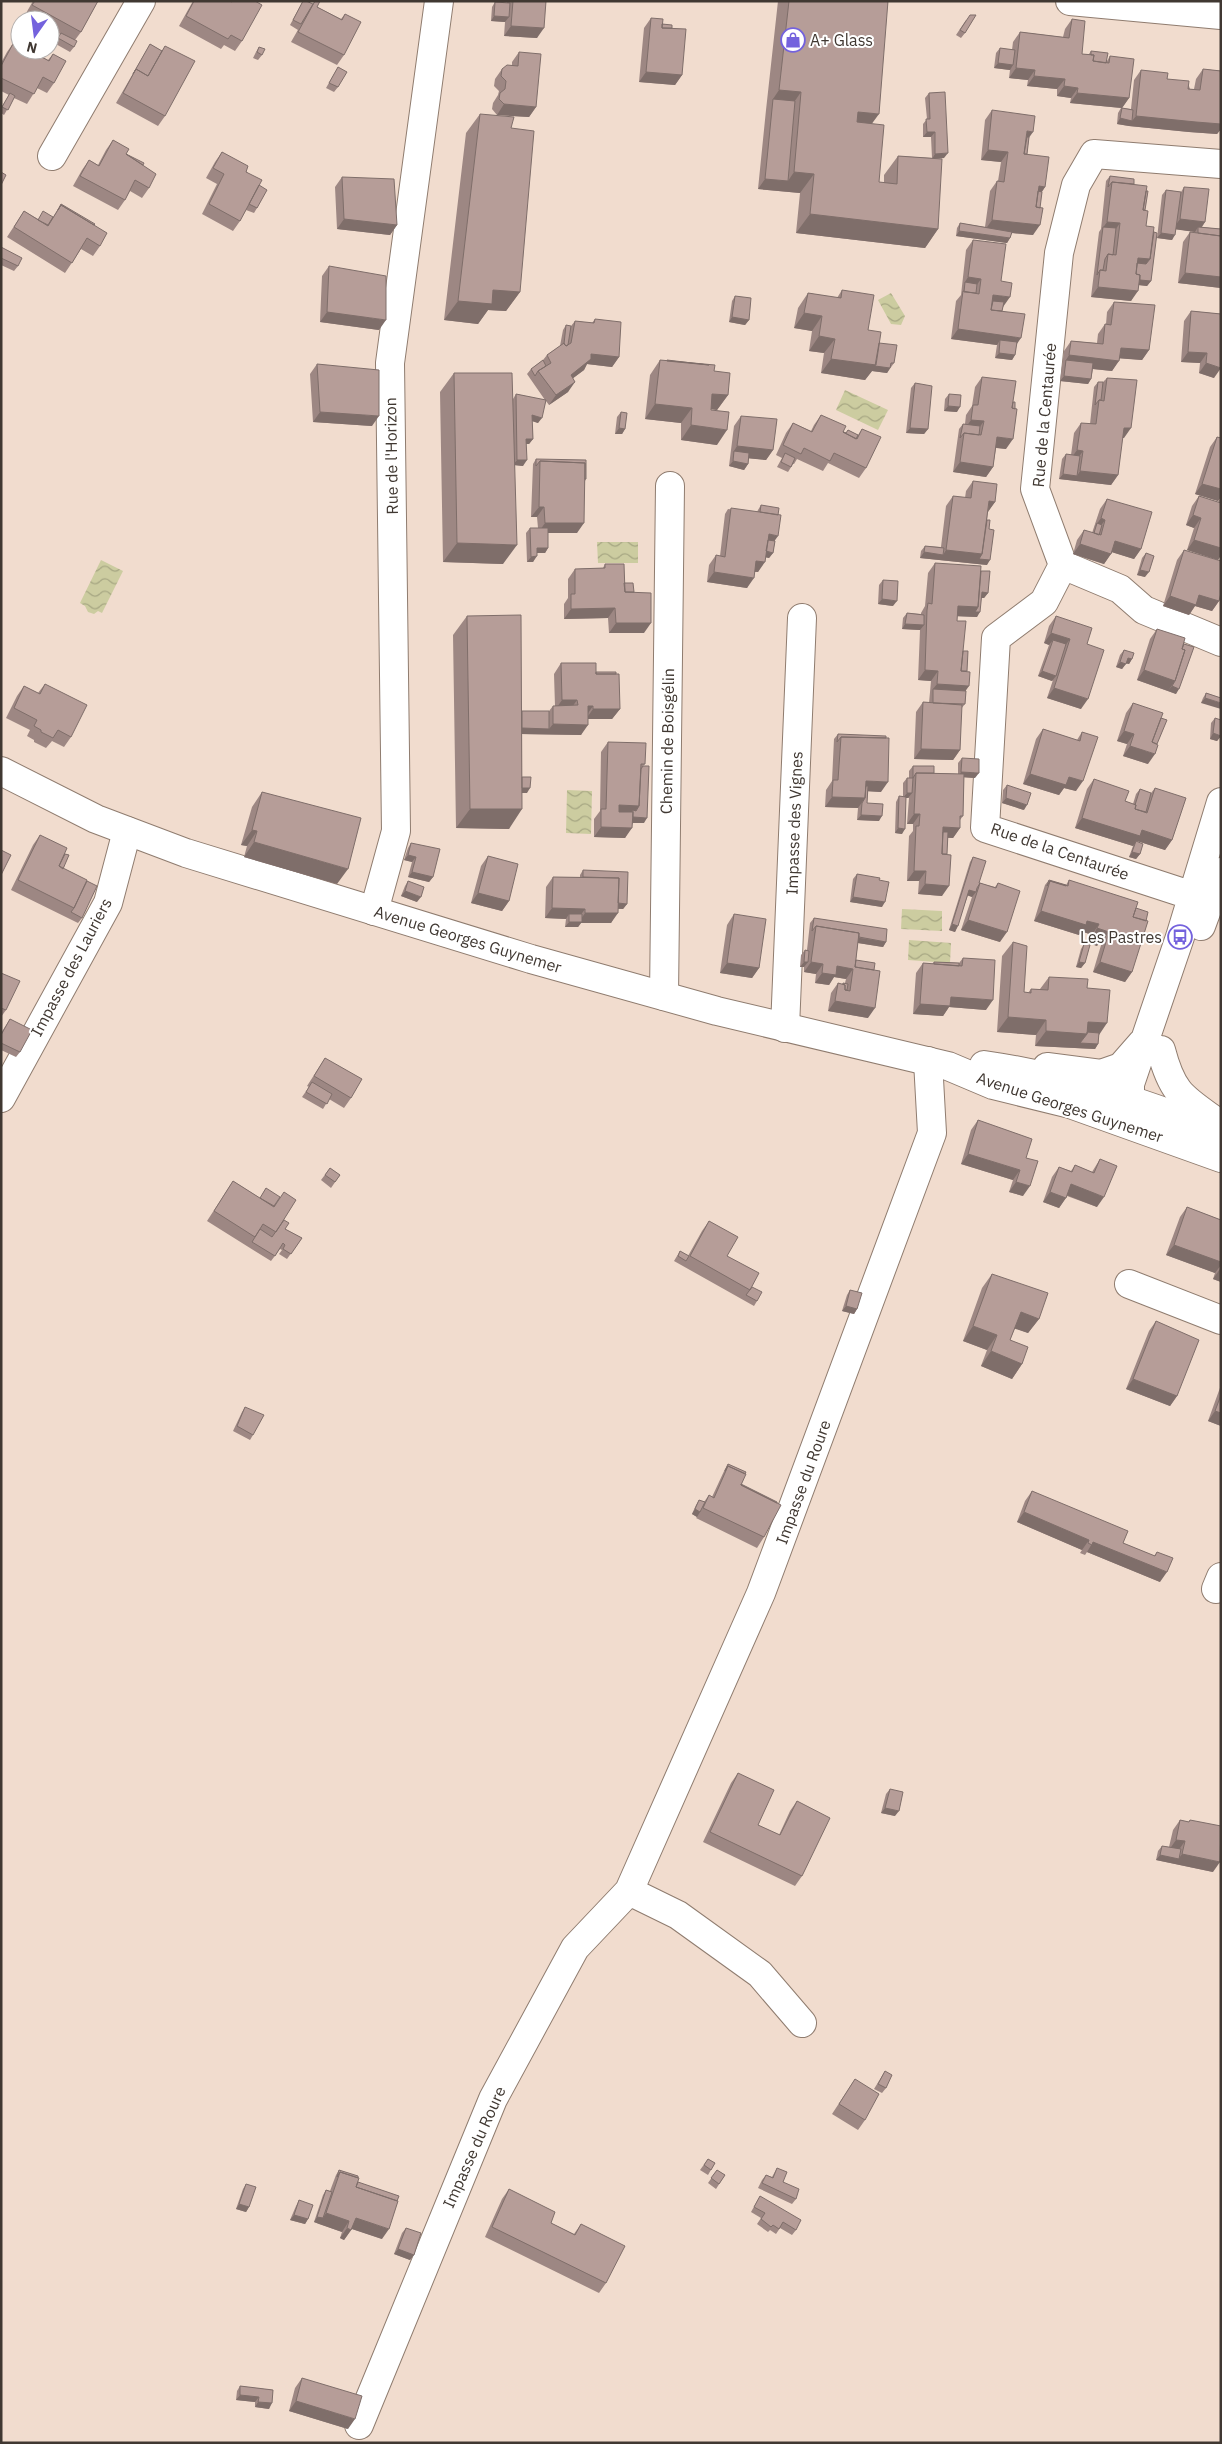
<svg xmlns="http://www.w3.org/2000/svg" width="1222" height="2444" font-family="'IBM Plex Sans',sans-serif">
<style>
.water{fill:url(#water-waves)}
.lines{fill:none;stroke-linecap:round;stroke-linejoin:round}
.minor-casing{stroke:#8f7c6f;stroke-width:30}
.major-casing{stroke:#8f7c6f;stroke-width:30}
.minor{stroke:#fff;stroke-width:28}
.major{stroke:#fff;stroke-width:28}
.wall{fill:#9d8783}
.shaded-wall{fill:#7f6e6a}
.building{fill:#b69d98;stroke:#7f6e6a}
.labels{text-anchor:middle;dominant-baseline:central;stroke-width:4;stroke-linejoin:round;paint-order:stroke}
.poi-label{font-size:16px;fill:#403832;stroke:#fff;text-anchor:start}
.street-label{font-size:16px;fill:#403832;stroke:#fff}
</style>
<defs>
<pattern id="water-waves" width="16" height="10" patternUnits="userSpaceOnUse" patternTransform="scale(1.25)"><rect width="16" height="10" fill="#cccca0"/><path d="M0 5q4-4 8 0t8 0" fill="none" stroke="#a7a783"/></pattern>
</defs>
<rect width="100%" height="100%" fill="#f1dcce"/>
<path class="water" d="M891,293L905,316L901,325L891,324L878,300Z
M845,390L888,410L878,430L836,410Z
M597,542H638V563H598Z
M101,560L123,571L102,613L98,611L94,614L88,612L85,606L80,603Z
M567,790L592,791L591,834L566,833Z
M902,909L942,911V931L901,929Z
M909,940L951,943L950,963L908,960Z"/>
<g class="lines">
<g class="minor-casing">
<path id="minor" d="M1070,1L1221,15
M52,156L141,1
M1063,565L1120,589L1144,610L1221,642
M1193,896L985,828L996,638L1044,602L1063,565L1035,489L1059,253L1076,185L1094,154L1221,164
M374,911L396,831L390,363L439,1
M1201,926L1221,872
M664,996L670,486
M785,1028L802,618
M1161,1050C1173,1096 1184,1098 1221,1125
M1047,1067L1101,1074L1121,1067L1142,1043
M1,1098L108,903L127,831
M1130,1113V1084L1180,937L1221,802
M1129,1284L1221,1320
M1216,1589L1221,1577
M629,1891L678,1915L760,1974L802,2023
M359,2425L493,2099L575,1948L629,1891L761,1593L932,1133L928,1061"/>
</g>
<g class="major-casing">
<path id="major" d="M1,771L96,819L186,853L531,959L717,1011L948,1066L993,1085L1070,1104L1221,1158
M984,1065C1067,1077 1144,1103 1221,1133"/>
</g>
<use href="#minor" class="minor"/>
<use href="#major" class="major"/>
</g>
<path class="wall" d="M33,1H98L81,32L75,40L74,47L70,52L54,43L60,34L50,28V20H34L25,15Z
M193,1H255L242,41L235,51L224,45L221,49L179,26Z
M303,1L312,5L315,1L317,7L341,19L345,14L344,55L337,65L291,42L299,28L298,30L290,25Z
M507,1H546L537,38L504,36L505,22L491,21L492,7L495,2L507,3Z
M778,1H888L872,124L879,182L884,183V175L898,156L932,158L931,137H923V124L927,119L925,98L929,93L944,158L934,159L938,229L925,248L796,233L800,193L758,189L766,110Z
M651,18L672,28L682,75L675,85L639,82L644,28Z
M1072,19L1082,54H1089L1091,51L1107,61L1110,56L1129,98L1122,108L1131,109L1134,80L1141,70L1189,86L1190,89H1194L1196,79L1203,69L1221,71V129L1217,134L1189,132L1129,126L1117,124L1118,113L1121,108L1070,103L1071,98L1057,96V89L1027,86L1028,80L1009,78L1010,70L994,68L996,53L1000,48L1012,50L1013,42L1020,32L1063,37L1065,29Z
M966,20L965,33L961,38L956,35Z
M14,42L48,60L53,54L54,83L47,93L37,88L27,104L14,98L4,115L1,113V108L9,95L1,91V63L7,52Z
M150,44L162,51L165,46V116L158,126L116,103Z
M259,47L262,55L258,60L253,58L256,52Z
M519,52L536,107L529,117L497,115L492,109L493,103L498,95L499,91L494,86L495,79L502,69L512,65V62Z
M338,67V87L334,92L326,88Z
M992,110L1029,137L1027,154L1045,187L1042,192L1033,235L1011,233L1010,238L1007,243L956,236L957,228L960,223L985,227L990,191L997,181H998L1001,162L981,160L985,120Z
M480,114L511,128L520,292L506,311L488,310L478,324L444,320L466,133Z
M113,140L126,154L143,165L149,188L142,198L130,191L125,200L118,210L73,186L82,170L89,160L98,165L106,150Z
M222,152L246,171L259,185L257,208L254,213L246,210L240,221L233,231L202,214L217,184L206,178L215,162Z
M1110,176L1134,184L1145,210L1146,226L1154,232L1151,281L1147,286L1139,285L1131,301L1091,297L1099,232L1101,229L1106,181Z
M342,177L397,225L390,235L337,229L335,187Z
M1184,187L1205,222L1202,227L1221,229V288L1178,283L1183,242L1190,232L1195,233V232L1176,229L1172,240L1157,238L1162,195L1166,190L1181,192Z
M61,204L94,225L100,246L93,256L81,249L65,273L7,237L24,211L38,219L53,217Z
M973,240L1003,307L1002,311L1016,345L1015,355L1012,360L995,358L997,345L951,339L956,301L961,295L966,250Z
M1,247L18,266L14,271L1,265Z
M329,266L379,330L320,322L322,276Z
M842,290L868,330L879,343L894,363L887,373L872,371L865,380L821,373L824,353L809,351L812,331L794,328L798,308L808,293L837,298Z
M735,296L749,320L745,325L729,322L732,301Z
M1114,302L1149,350L1142,360L1120,358L1112,371L1093,369L1091,379L1088,384L1060,381L1064,351L1071,341L1097,343L1098,334L1105,324H1106L1107,312Z
M1191,311L1221,314L1214,378L1199,373L1200,363L1181,362L1184,321Z
M595,319L619,357L612,367L587,364L584,370L573,378L568,392L549,405L546,401L538,423L532,421L533,439L529,444H526L523,466L515,465L503,564L443,562L440,392L454,373L513,399L516,394L545,400L527,374L531,369L543,360L547,355L560,346L563,330L566,325L571,326L575,321L592,323Z
M660,360L714,371L728,395L717,410L711,409L717,445L681,440V423L645,419L650,375Z
M317,364L372,426L313,422L310,374Z
M982,377L1006,449L996,448L993,467L986,477L953,472L959,429L963,424H965L966,415L972,406L975,387Z
M1107,378L1124,438H1122L1118,475L1111,485L1059,479L1062,459L1066,454L1071,455L1074,433L1081,423L1090,424L1094,387L1098,382H1103Z
M915,383L928,429L924,434L906,433L911,388Z
M949,394L957,412L944,411L945,399Z
M621,412L625,429L622,434H615L617,417Z
M821,415L846,433L848,430L858,435L862,429L866,468L859,478L828,463L823,471L797,459L794,464H793L788,472L777,467L782,458L776,455L786,433L793,423L811,431L814,425Z
M741,416L773,450L766,460L749,458L748,464L744,470L729,466L734,426Z
M1217,437L1221,438V497L1218,501L1195,494L1210,447Z
M536,459L586,479L585,481L577,533H548V548L545,553H537L533,562H527L526,533L530,528H538L537,517H531L533,464Z
M973,481L995,502L988,511L987,520L989,529L987,565L920,558L921,551L925,546L941,547L946,506L953,496L965,498L966,491Z
M1199,496L1218,502L1221,497V555L1218,560L1187,550L1194,528L1186,525L1192,506Z
M1107,499L1141,549L1134,559L1112,552L1104,564L1073,554L1077,540L1084,530L1092,533L1100,509Z
M761,505L775,541L773,553L769,558L765,557L758,572H754L747,588L707,582L709,565L716,555L720,556L725,514L728,509L757,512L758,510Z
M1184,550L1219,601L1212,611L1195,606L1189,615L1163,606L1177,560Z
M1146,553L1145,577L1137,575L1142,558Z
M935,563L981,571L988,593L984,598H981L977,617L957,616V621L963,651L966,691L965,704L961,709L960,750L953,760L914,759L916,712L923,702L929,703L931,681L918,680L920,630L902,629L903,618L907,613L921,614V613L925,606L928,573Z
M605,564L634,592L644,633H609L608,618L564,619V604L568,598V579L575,569L603,568Z
M883,580L893,606L878,604L879,585Z
M467,616L522,712L549,711L553,706H555L554,674L561,663L596,672L620,709L612,719H588L581,735L522,734V777L527,793H522L509,829L456,828L453,635Z
M1056,616L1087,644L1081,709L1047,698L1053,680L1052,681L1038,676L1049,645L1044,643L1049,626Z
M1157,629L1184,644L1176,694L1137,680L1150,639Z
M1124,650L1132,659L1129,664L1126,663L1122,669L1116,667L1120,655Z
M45,684L71,737L64,747L52,741L46,748L34,742V740L27,736L30,730L6,718L17,696L24,686L38,693Z
M1206,693L1221,698L1201,703L1203,698Z
M1133,703L1148,764L1123,756L1127,744L1117,741L1126,713Z
M1215,718L1221,736L1217,741L1210,739L1211,723Z
M1043,729L1077,740L1082,732L1076,791L1064,788L1059,795L1023,784L1036,739Z
M838,734L881,792L868,791L867,803L879,821L857,820L858,808L825,807L826,790L832,781L834,739Z
M608,742L645,764L643,766L644,823H633L625,838L594,837V819L600,811L601,752Z
M962,758L975,778L964,777L963,816L960,820V828L953,838H948L942,896L918,894L919,881H907L909,836L913,831V824H907L909,798H906L902,834L895,833L896,802L899,796L903,797V783L907,778H909V771L913,766L934,773L958,774V763Z
M1094,779L1125,801L1133,804L1136,794L1140,789L1151,793L1155,788L1172,840L1165,850L1137,841L1140,854L1136,859L1129,857L1133,846L1075,828L1087,789Z
M1007,785L1024,810L1002,803L1003,790Z
M262,792L337,884L244,857L247,846L241,845L252,807Z
M40,835L65,854L63,869L82,918L78,923L11,890L33,845Z
M411,843L433,877L429,882L408,877L412,862L404,860L408,848Z
M488,856L509,901L502,911L471,903L481,866Z
M973,857L979,883L995,887L998,883L1000,942L961,930L972,897L968,895L955,932L949,930L970,862Z
M583,870L627,904L623,909H618L611,923H581L578,927H565L566,919L545,918L546,887L553,877H580V875Z
M857,874L879,880L882,907L850,902L853,879Z
M1049,880L1066,885L1069,880L1136,908L1132,972L1125,982L1093,972L1102,942L1100,941L1097,946L1089,943L1092,935L1081,931L1079,935L1034,921L1045,885Z
M408,881L417,902L401,896L405,886Z
M734,914L759,968L752,978L720,973L727,925Z
M814,918L886,942L883,947L858,943L856,960L868,1018L828,1011L831,993L838,983L842,984L843,983H845L846,979L834,977L829,985L815,983L816,974L804,972V967H800L801,955L805,950H807L810,923Z
M1013,942L1024,992L1028,993L1031,989H1040L1049,977L1087,988L1099,1034L1098,1044L1095,1049L1035,1046L1036,1035L997,1032L1002,956Z
M1084,944L1085,963L1081,968L1076,967L1081,949Z
M963,958L986,1010L949,1007L943,1016L913,1014L916,973L923,963L932,964L934,962L959,963Z
M1,973L6,1010L1,1017Z
M10,1019L20,1052L16,1057L1,1050V1033Z
M325,1058L351,1098L344,1108L329,1099L323,1109L302,1097L309,1087L307,1086Z
M978,1120L1026,1158L1023,1196L1009,1192L1013,1180L961,1164L971,1130Z
M1100,1159L1097,1207L1067,1196L1059,1208L1043,1202L1052,1177L1059,1167L1071,1171L1075,1165L1092,1172Z
M330,1168L340,1175L331,1188L321,1180Z
M233,1181L260,1198L266,1188L284,1220L285,1229L302,1238L287,1259L279,1254L282,1250L280,1249L271,1261L207,1221Z
M1187,1207L1221,1220V1282L1213,1279L1215,1273L1166,1255L1180,1217Z
M709,1221L727,1256L752,1287L757,1301L754,1306L674,1261L680,1251L688,1256L702,1231Z
M992,1274L1039,1319L1028,1333L1015,1328L1010,1340L1022,1364L1012,1379L981,1366L987,1350L963,1341L982,1288Z
M850,1290L857,1309L854,1314L842,1311L847,1295Z
M1156,1321L1177,1396L1170,1406L1126,1389L1149,1331Z
M1221,1385V1426L1208,1421Z
M245,1407L253,1435L250,1440L233,1431L242,1412Z
M728,1464L741,1484L764,1537L757,1548L696,1518L697,1517L692,1514L696,1505L699,1500L704,1502L709,1495L712,1497L725,1469Z
M1032,1491L1123,1543L1154,1556L1157,1552L1160,1582L1087,1552L1085,1555L1080,1553L1082,1550L1017,1522L1025,1501Z
M738,1773L758,1825L779,1835L790,1811L797,1801L802,1876L795,1886L703,1842L731,1783Z
M890,1789L895,1816L881,1813L886,1794Z
M1180,1820L1189,1822L1190,1820L1213,1872L1156,1860L1158,1851L1162,1846L1169,1847L1173,1830Z
M885,2071L886,2088L882,2093L874,2089Z
M855,2079L865,2120L858,2130L832,2114Z
M708,2159L715,2163L708,2175L700,2170Z
M777,2168L783,2182L796,2199L792,2204L758,2188L762,2180L766,2175L772,2177Z
M339,2170L358,2178V2182L382,2239L352,2229L344,2240L340,2238L342,2232L314,2222L323,2195L326,2190L330,2191L336,2175Z
M717,2170L725,2175L716,2189L708,2183Z
M246,2184L249,2207L246,2212L236,2209L243,2189Z
M509,2189L551,2223L574,2234L581,2224L606,2283L599,2293L485,2237L502,2199Z
M760,2196L796,2230L792,2235L780,2228L776,2234L770,2230L768,2232L757,2224L761,2218L751,2212Z
M299,2200L308,2219L305,2224L290,2220L296,2206Z
M406,2228L414,2255L410,2260L394,2254L402,2233Z
M302,2378L348,2429L289,2411L295,2388Z
M240,2386L273,2390L269,2409L255,2407V2402L236,2400L237,2391Z"/>
<path class="shaded-wall" d="M494,16L509,17L505,22L491,21Z
M511,26L544,28L537,38L504,36Z
M998,63L1013,65L1010,70L994,68Z
M1016,68L1035,70L1028,80L1009,78Z
M646,72L682,75L675,85L639,82Z
M1034,76L1065,79L1057,89L1027,86Z
M1064,86L1078,88L1071,98L1057,96Z
M779,90L801,92L788,111L773,99Z
M1077,93L1129,98L1122,108L1070,103Z
M504,104L536,107L529,117L497,115Z
M858,112L879,114L865,133L848,131Z
M1136,116L1221,124V129L1217,134L1189,132L1129,126L1117,124L1120,118L1132,121Z
M1027,131L1033,132L1026,142Z
M927,132H935L931,137H923Z
M988,150L1008,152L1001,162L981,160Z
M948,153L944,158L932,159L935,154Z
M794,172L814,174L800,193L758,189L765,179L788,181Z
M1039,186L1045,187L1038,197Z
M810,214L938,229L925,248L796,233Z
M344,219L397,225L390,235L337,229Z
M1180,219L1205,222L1198,232V227L1195,232L1173,229Z
M992,220L1040,225L1033,235L985,230Z
M1107,222L1120,223L1113,233L1102,229Z
M959,231L1010,238L1007,243L956,236Z
M1161,233L1175,235L1172,240L1157,238Z
M1138,258L1150,259L1143,269L1134,268Z
M1185,273L1221,277V288L1178,283Z
M968,277L981,279L974,289L965,282Z
M1133,279L1151,281L1147,286L1129,284Z
M1098,287L1138,291L1131,301L1091,297Z
M493,290L520,292L506,311L488,310L478,324L444,320L458,301Z
M993,295L1010,297L1003,307L989,306Z
M327,312L386,320L379,330L320,322Z
M804,313L822,316L812,331L794,328Z
M732,317L749,320L745,325L729,322Z
M958,329L1021,338L1014,348L1000,340L997,345L951,339Z
M819,336L835,339L824,353L809,351Z
M1121,348L1149,350L1142,360L1114,358Z
M1188,352L1207,353L1200,363L1181,362Z
M999,353L1015,355L1012,360L995,358Z
M591,354L619,357L612,367L587,364L584,370L564,385L571,375Z
M1069,355L1119,361L1112,371L1065,366L1066,360Z
M831,359L876,365L890,368L887,373L872,371L865,380L821,373Z
M1206,363L1221,368L1214,378L1199,373Z
M1064,376L1091,379L1088,384L1060,381Z
M575,382L568,392L549,405L556,395Z
M712,394L728,395L717,410L702,408Z
M655,404L692,408L681,423L645,419Z
M948,406L960,407L957,412L944,411Z
M320,412L379,416L372,426L313,422Z
M532,415L542,418L538,423L529,420Z
M971,420L984,421L977,431L964,430Z
M691,425L727,430L717,445L681,440Z
M619,428L625,429L622,434H615Z
M910,428L928,429L924,434L906,433Z
M1124,428H1131L1124,438H1117Z
M997,437L1013,439L1006,449L990,447Z
M526,439H533L529,444H523Z
M737,446L773,450L766,460L733,457L734,451Z
M1077,450L1083,451L1076,461L1070,460Z
M517,460H527L523,466L513,465Z
M733,461L748,464L744,470L729,466Z
M960,462L993,467L986,477L953,472Z
M1080,471L1118,475L1111,485L1059,479L1063,474L1077,476Z
M1202,484L1221,489V497L1218,501L1195,494Z
M989,501L995,502L988,512Z
M539,507H544L537,517H531Z
M1193,515L1201,518L1194,528L1186,525Z
M1101,518L1105,520L1098,530L1097,523L1094,528Z
M545,523H584L577,533H538Z
M769,534L778,536L771,546L764,545Z
M1194,540L1221,548V555L1218,560L1187,550Z
M1115,541L1141,549L1134,559L1108,551Z
M457,543L517,545L503,564L443,562Z
M1080,544L1111,554L1104,564L1073,554Z
M537,548H548L545,553H533Z
M946,550L982,554L990,560L987,565L920,558L924,552L943,555Z
M763,551L773,553L769,558L760,556Z
M537,556L533,562H527L531,557Z
M756,561L765,562L758,572L749,571Z
M1140,570L1149,572L1145,577L1137,575Z
M714,572L754,578L747,588L707,582Z
M982,592L988,593L984,598H978Z
M1199,595L1219,601L1212,611L1195,606L1189,615L1163,606L1170,596Z
M882,599L897,601L893,606L878,604Z
M958,606L978,607L980,612L977,617L951,616Z
M615,608L608,618L564,619L571,609Z
M616,623H651L644,633H609Z
M905,624L924,625L920,630L902,629Z
M1051,633L1070,639L1063,649L1053,640L1049,645L1044,643Z
M1128,658L1132,659L1129,664L1124,663Z
M1120,662L1126,664L1122,669L1116,667Z
M925,670L938,671L931,681L918,680Z
M1144,670L1175,681L1168,691L1137,680Z
M1042,671L1056,676L1052,681L1038,676Z
M937,684L969,686L962,696L933,689Z
M1172,686L1179,689L1176,694L1168,691Z
M1054,688L1088,699L1081,709L1047,698Z
M1205,698L1221,703V709L1201,703Z
M562,700H577L570,710H555Z
M588,706H593L586,716Z
M593,709H620L612,719H586Z
M553,724L588,725L581,735L519,734L522,728L549,729Z
M1124,731L1134,734L1127,744L1117,741Z
M1213,733L1221,736L1217,741L1210,739Z
M1130,746L1155,754L1148,764L1123,756Z
M921,749L960,750L953,760L914,759Z
M961,772L979,773L975,778L958,777Z
M1030,774L1069,777L1083,781L1076,791L1064,788L1059,795L1023,784Z
M866,781L888,782L881,792L862,791Z
M521,788H530L527,793H518Z
M907,793H912L908,798H903Z
M832,797L865,798L858,808L825,807Z
M1006,798L1027,805L1024,810L1002,803Z
M619,805L639,806L633,815V810L629,816L612,815Z
M470,809H522L509,829L456,828Z
M914,814H920L913,824H907Z
M861,815L882,816L879,821L857,820Z
M633,817L647,818L644,823H629Z
M1082,818L1142,830L1172,840L1165,850L1137,841L1133,846L1075,828Z
M601,827L632,828L625,838L594,837Z
M943,827L960,828L953,838L940,837Z
M898,828L905,829L902,834L895,833Z
M252,830L257,831L247,846L241,845Z
M254,842L348,869L337,884L244,857Z
M1132,852L1140,854L1136,859L1129,857Z
M408,855L416,857L412,862L404,860Z
M914,871H926L919,881H907Z
M412,872L433,877L429,882L408,877Z
M925,884L949,886L942,896L918,894Z
M969,890L976,892L972,897L966,895Z
M405,891L421,897L417,902L401,896Z
M478,893L509,901L502,911L471,903Z
M853,897L885,902L882,907L850,902Z
M615,903L627,904L623,909L611,908Z
M552,908L585,909L578,919L569,914L566,919L545,918Z
M1041,911L1087,921L1099,924L1092,935L1081,931L1079,935L1034,921Z
M585,913H618L611,923H581L578,927H565L569,922H579Z
M968,920L1007,932L1000,942L961,930Z
M952,924L958,926L955,932L949,930Z
M1097,928L1109,932L1102,942L1100,941L1097,946L1089,943Z
M815,931L886,942L883,947L814,936Z
M804,962H808L804,967H800Z
M811,962L823,964L816,974L804,972Z
M1079,962L1085,963L1081,968L1076,967Z
M1100,962L1132,972L1125,982L1093,972Z
M727,963L759,968L752,978L720,973Z
M837,966L853,969L846,979L834,977L829,985L815,983L822,973Z
M951,997L993,1000L986,1010L949,1007L943,1016L913,1014L920,1004Z
M835,1001L875,1008L868,1018L828,1011Z
M1008,1017L1046,1020L1036,1035L997,1032Z
M1088,1022L1107,1023L1097,1038L1098,1044L1095,1049L1035,1046L1046,1031Z
M968,1154L1020,1170L1013,1180L961,1164Z
M1016,1182L1030,1186L1023,1196L1009,1192Z
M1071,1184L1104,1197L1097,1207L1064,1194Z
M1050,1192L1066,1198L1059,1208L1043,1202Z
M1174,1245L1221,1262V1265L1215,1273L1166,1255Z
M1220,1269L1221,1270V1282L1213,1279Z
M846,1306L857,1309L854,1314L842,1311Z
M1021,1312L1039,1319L1028,1333L1010,1327Z
M973,1326L997,1335L987,1350L963,1341Z
M991,1351L1022,1364L1012,1379L981,1366Z
M1133,1379L1177,1396L1170,1406L1126,1389Z
M1215,1411L1221,1413V1426L1208,1421Z
M695,1509L700,1512L697,1517L692,1514Z
M1024,1512L1089,1540L1082,1550L1017,1522Z
M1093,1542L1167,1572L1160,1582L1087,1552Z
M885,1808L899,1811L895,1816L881,1813Z
M1176,1840L1185,1841L1178,1851L1169,1850Z
M1182,1854L1220,1862L1213,1872L1175,1864Z
M1160,1855L1179,1859L1175,1864L1156,1860Z
M239,2204L249,2207L246,2212L236,2209Z
M326,2213L349,2221L342,2232L319,2224Z
M294,2215L308,2219L305,2224L290,2220Z
M317,2217L323,2218L319,2224L314,2222Z
M356,2218L389,2229L382,2239L349,2228Z
M347,2228L351,2230L344,2240L340,2238Z
M398,2249L414,2255L410,2260L394,2254Z
M240,2395L259,2397L255,2402L236,2400Z
M296,2401L355,2419L348,2429L289,2411Z
M258,2402L272,2403L269,2409L255,2407Z"/>
<path class="building" d="M35,1H98L81,32L32,5Z
M194,1H230L232,2V1H255L262,5L242,41L231,35L228,39L186,16Z
M303,1H306L313,4L301,24L293,20Z
M315,1H320L317,7L342,20L345,14L361,22L344,55L298,32Z
M513,1H546L544,28L511,26Z
M789,1H888L879,114L858,112L857,122L884,125L879,182L897,184L898,156L942,159L938,229L810,214L814,174L794,172L801,92L779,90Z
M495,2L510,3L509,17L494,16Z
M970,15H976L965,33L960,30Z
M651,18L663,19L662,28L686,29L682,75L646,72Z
M1072,19L1085,21L1082,54L1094,55L1093,61L1109,63L1110,56L1134,59L1129,98L1077,93L1078,88L1064,86L1065,79L1034,76L1035,70L1016,68L1020,32L1069,38Z
M662,24L672,25V28H662Z
M61,33L77,41L74,47L58,38Z
M14,42L20,45V50H29L49,61L53,54L66,61L54,83L43,77L34,94L1,78V66Z
M150,44L162,51L148,76L136,69L133,74Z
M165,46L195,61L165,116L123,93L136,69L148,76Z
M259,47L265,49L262,55L257,52Z
M1000,48L1015,50L1013,65L998,63Z
M1091,51L1108,53L1106,63L1093,61L1094,55H1091Z
M519,52L541,54L536,107L504,104L499,99L500,93L505,89L506,81L501,76L502,69L507,65L518,66Z
M338,67L347,72L338,87L329,83Z
M1203,69L1221,71V124L1196,122L1136,116L1141,70L1168,73L1167,79L1189,81L1188,89L1200,90Z
M945,92L948,153L935,154V132H927L926,119H930L929,93Z
M10,93L15,96L8,110L2,107Z
M773,99L795,101L788,181L765,179Z
M1122,108L1133,110L1132,121L1120,118Z
M992,110L1035,116L1033,132L1027,131L1024,154L1049,157L1045,187L1039,186L1036,207L1043,208L1040,225L992,220L997,181L1004,182L1008,152L988,150Z
M480,114L514,117L511,128L534,131L520,292L493,290L492,304L458,301Z
M1027,137H1029L1027,154H1024Z
M113,140L129,149L126,154L156,174L149,188L135,180L125,200L80,176L89,160L99,166Z
M222,152L248,166L246,172L262,180L240,221L209,204L224,174L213,168Z
M126,154L144,163L143,165Z
M1,172L6,175L1,185Z
M1110,176L1134,179V184L1112,182L1108,187Z
M342,177L394,179L397,225L344,219Z
M1112,182L1147,186L1143,210L1148,211L1146,226L1154,227L1150,259L1138,258L1136,274L1140,275L1138,291L1098,287L1100,270L1106,271L1108,254L1116,255L1120,223L1107,222Z
M259,185L267,190L257,208L249,204Z
M1184,187L1209,189L1205,222L1180,219Z
M1166,190L1181,192L1175,235L1161,233Z
M1038,191L1042,192L1040,208L1036,207Z
M1146,191H1148L1145,210H1143Z
M61,204L95,224L94,225L61,205L58,210Z
M61,205L107,233L100,246L87,238L72,263L14,227L24,211L48,226Z
M43,211L53,217L48,225L38,220Z
M960,223L1012,232L1010,238L959,231Z
M1103,227L1116,228L1113,255L1108,254L1105,259L1103,270H1100L1097,275Z
M1198,227L1221,229V236L1198,233Z
M1154,232L1157,233L1151,281L1140,280V275L1136,274L1137,263L1146,264L1150,259Z
M1190,232L1221,236V277L1185,273Z
M973,240L1006,244L1001,281L1012,283L1010,297L993,295L991,310L1025,314L1021,338L958,329L963,291L979,294L981,279L968,277Z
M1,247L22,258L18,266L1,258Z
M329,266L386,276V320L327,312Z
M965,282L977,284L976,293L964,292Z
M842,290L874,295L868,330L881,332L876,365L831,359L835,339L819,336L822,316L804,313L808,293L841,298Z
M735,296L751,298L749,320L732,317Z
M993,301L1004,302L1002,311L991,310Z
M1114,302L1155,305L1149,350L1121,348L1119,361L1069,355L1071,341L1103,344L1105,324L1111,325Z
M1191,311L1221,314V368L1206,363L1207,353L1188,352Z
M595,319L621,322L619,357L591,354V359L571,375L575,382L556,395L538,371L551,363L547,355L564,343L566,346L571,343L575,321L594,323Z
M566,325L571,326L568,345L566,346L564,344Z
M1000,340L1017,342L1015,355L999,353Z
M879,343L897,345L894,363H891L890,368L875,366Z
M543,360L546,366L538,371L535,376L531,369Z
M660,360L715,365L714,371L730,373L728,395L712,394L711,410L729,412L727,430L691,425L692,408L655,404Z
M667,360L709,365L667,361Z
M1066,360L1093,363L1091,379L1064,376Z
M317,364L379,370V416L320,412Z
M454,373H512L517,545L457,543Z
M982,377L1016,381L1012,408L1017,409L1013,439L997,437L993,467L960,462L964,433L981,435L984,421L971,420L973,405H978Z
M1107,378L1137,380L1131,428H1124L1118,475L1080,471L1083,451L1077,450L1081,423L1096,424L1099,400L1104,401Z
M1098,382H1103L1101,400H1099L1095,405Z
M915,383L932,386L928,429L910,428Z
M516,394L546,400L542,418L532,415L533,439H526L527,460H517Z
M949,394L961,395L960,407L948,406Z
M1013,402H1015V409L1012,408Z
M621,412L627,413L625,429L619,428Z
M821,415L846,426L843,432L857,439L862,429L881,437L866,468L834,453L830,461L804,448L801,454L783,445L793,423L812,432Z
M741,416L777,419L773,450L737,446Z
M963,424L980,426L979,435L964,433L960,438Z
M848,430L858,435L856,439L843,432L846,433Z
M1217,437L1221,438V489L1202,484Z
M734,451L749,453L748,464L733,461Z
M785,453L795,458L791,467L781,462Z
M1066,454L1080,456L1077,476L1063,474Z
M536,459L586,460V479H585V463L540,461L536,466Z
M540,461L585,463L584,523H545L544,507H539Z
M973,481L997,484L995,502L989,501L982,554L946,550L953,496L971,498Z
M1199,496L1221,503V548L1194,540L1201,518L1193,515Z
M1107,499L1152,512L1141,549L1115,541L1111,554L1080,544L1084,530L1101,535L1105,520L1101,518Z
M761,505L779,508L778,515L760,512Z
M731,508L781,515L778,536L769,534L765,562L756,561L754,578L714,572L716,555L725,557Z
M987,520H990L989,529L994,530L990,560L979,559L982,554Z
M1097,523L1102,525L1099,535L1094,533Z
M530,528H548V548H537V556L531,557Z
M768,540L775,541L773,553L766,551Z
M925,546L944,548L943,555L924,552Z
M1184,550L1221,561V593L1219,601L1199,595L1196,605L1170,596Z
M1146,553L1154,556L1149,572L1140,570Z
M935,563L981,566L978,607L958,606L957,621H966L961,671L970,672L969,686L937,684L938,671L925,670L927,610L928,603L932,604Z
M605,564H624L625,592L651,593V623H616L615,608L571,609V594H575V569L605,568Z
M981,571H990L988,593L982,592L980,612H975L978,607Z
M883,580L898,581L897,601L882,599Z
M624,583H633L634,592H625Z
M907,613L924,615V625L905,624Z
M521,615L522,809H470L467,616Z
M1056,616L1092,628L1087,644L1104,650L1088,699L1054,688L1070,639L1051,633Z
M1157,629L1185,638L1182,649L1185,650L1175,681L1144,670Z
M1053,640L1066,644L1056,676L1042,671Z
M1184,644L1194,647L1179,689L1172,686L1175,681L1185,650L1182,649Z
M1124,650L1134,653L1132,659L1128,658L1126,664L1120,662Z
M963,651H968L967,671H961Z
M561,663H596V674H619L620,709H593V706H588V725L553,724V706L578,705L577,700H562Z
M596,672H616V674H596Z
M45,684L87,705L71,737L58,730L53,738L41,732V730L34,726L37,720L14,708L24,686L40,694Z
M933,689L966,691L965,704L933,703Z
M1206,693L1221,698V703L1205,698Z
M923,702L962,705L960,750L921,749Z
M1133,703L1163,713L1152,742L1158,745L1155,754L1130,746L1134,734L1124,731Z
M522,711H549V729L522,728Z
M1161,718L1167,720L1157,744L1152,742Z
M1215,718L1221,720V736L1213,733Z
M1043,729L1080,741L1082,732L1098,737L1083,781L1069,777L1066,785L1030,774Z
M838,734L886,736V738L841,737L837,742Z
M841,737L889,738L888,782L866,781L865,798L832,797L833,780H838Z
M608,742L646,743L645,764H641L639,806L619,805V812H633L632,828L601,827V809H606Z
M962,758L979,759V773L961,772Z
M643,766H649L647,818L633,817V810L636,811L639,806L641,769Z
M913,766H934V773H916L913,778Z
M916,773L964,774L963,816H960V828L943,827L942,854L951,855L949,886L925,884L926,871H914L916,826H919L920,814H914Z
M522,777H531L530,788H522Z
M907,778H913L912,793H907Z
M1094,779L1129,791L1125,801L1136,805L1135,809L1147,813L1155,788L1186,798L1172,840L1142,830L1140,836L1082,818Z
M1007,785L1031,793L1027,805L1006,798Z
M866,786H868L867,803L883,804L882,816L861,815L862,803L865,798Z
M1140,789L1151,793L1146,812L1135,809L1136,805H1135Z
M262,792L361,818L348,869L254,842L257,831L252,830Z
M899,796L906,797L905,829L898,828Z
M943,832H948L947,854H942Z
M40,835L67,848L59,866L87,880L74,908L18,880Z
M1136,841L1143,844L1140,854L1132,852Z
M411,843L440,849L433,877L412,872L416,857L408,855Z
M1,850L11,855L1,875Z
M65,854L69,855L63,869L59,866Z
M488,856L518,864L509,901L478,893Z
M973,857L986,861L979,883H980L977,888L976,892L969,890L958,926L952,924Z
M583,870L628,872L627,904L618,903L619,878L583,877Z
M857,874L880,878L879,880L889,882L885,902L853,897Z
M553,877L619,878L618,913H585V909L552,908Z
M1049,880L1066,885V886L1050,881L1047,886Z
M1069,880L1138,902L1133,917L1148,921L1132,972L1100,962L1109,932L1097,928L1099,924L1087,921L1086,925L1041,911L1050,881L1068,886Z
M87,881L97,886L82,918L71,912L74,908Z
M408,881L424,887L421,897L405,891Z
M980,883L996,888L998,883L1020,891L1007,932L968,920Z
M1136,908L1148,912L1146,921L1133,917Z
M569,914H582V922H569Z
M734,914L766,919L759,968L727,963Z
M814,918L887,929L886,942L859,937V933L816,926L812,931Z
M816,926L859,933L855,967L880,971L875,1008L835,1001L838,983L845,985V990L850,991L853,969L837,966L836,975L822,973L823,964L811,962Z
M1094,933L1102,936L1100,941L1092,938Z
M1013,942L1027,946L1024,992L1031,993V989L1048,990L1049,977L1088,979L1087,988L1110,990L1107,1023L1088,1022L1087,1034L1046,1031V1020L1008,1017Z
M1084,944L1090,945L1085,963L1079,962Z
M805,950L809,951L808,962H804Z
M963,958L995,960L993,1000L951,997L950,1006L920,1004L923,963L962,966Z
M856,960L875,963L874,970L855,967Z
M934,962L959,963V966L934,964Z
M1,973L20,981L6,1010L1,1008Z
M843,983L848,984L847,990H845V985L843,984Z
M10,1019L32,1030L20,1052L1,1043V1035Z
M1087,1032L1099,1033L1098,1044L1080,1043L1087,1034Z
M325,1058L362,1079L351,1098L314,1076Z
M312,1082L332,1094L327,1104L306,1092Z
M978,1120L1032,1139L1026,1158L1038,1161L1030,1186L1016,1182L1020,1170L968,1154Z
M1100,1159L1117,1166L1104,1197L1071,1184L1066,1198L1050,1192L1059,1167L1072,1172L1075,1165L1094,1173Z
M330,1168L340,1175L335,1182L325,1175Z
M233,1181L274,1207L284,1192L296,1200L276,1232L263,1224L255,1237L214,1211Z
M266,1188L280,1197L274,1206L260,1198Z
M1187,1207L1221,1220V1262L1174,1245Z
M284,1220L289,1223L285,1229L302,1238L291,1254L283,1249L285,1245L283,1243L275,1256L252,1242L260,1229L272,1237Z
M709,1221L738,1237L727,1256L759,1273L750,1290L690,1256Z
M680,1251L689,1256L686,1261L678,1256Z
M992,1274L1048,1293L1039,1319L1021,1312L1010,1340L1028,1347L1022,1364L991,1351L997,1335L973,1326Z
M752,1287L762,1292L757,1301L746,1295Z
M850,1290L862,1293L857,1309L846,1306Z
M1156,1321L1199,1340L1177,1396L1133,1379Z
M1221,1395V1413L1215,1411Z
M245,1407L264,1415L253,1435L237,1426Z
M728,1464L746,1472L745,1474L728,1466L725,1471Z
M728,1466L746,1474L741,1485L781,1505L764,1537L703,1508L709,1495L714,1498Z
M741,1484L777,1502V1503L741,1485Z
M1032,1491L1128,1531L1123,1543L1155,1556L1157,1552L1173,1558L1167,1572L1093,1542L1092,1545L1088,1543L1089,1540L1024,1512Z
M699,1500L705,1502L700,1512L695,1509Z
M738,1773L774,1790L758,1825L780,1835L797,1801L830,1818L802,1876L710,1832Z
M890,1789L903,1792L899,1811L885,1808Z
M1180,1820L1189,1822L1190,1820L1221,1826L1220,1862L1182,1854L1185,1841L1176,1840Z
M1162,1846L1181,1849L1179,1859L1160,1855Z
M885,2071L892,2075L886,2088L878,2084Z
M855,2079L879,2094L865,2120L839,2104Z
M708,2159L715,2163L711,2170L704,2165Z
M777,2168L787,2172L783,2182L799,2189L796,2199L762,2183L766,2175L773,2178Z
M339,2170L358,2176V2178L340,2172L337,2177Z
M717,2170L725,2175L719,2184L711,2178Z
M340,2172L359,2178L356,2187L398,2201L389,2229L356,2218L351,2230L347,2228L349,2221L326,2213Z
M358,2182L399,2196L397,2201L356,2187Z
M246,2184L256,2187L249,2207L239,2204Z
M509,2189L555,2212L551,2223L575,2235L581,2224L625,2246L606,2283L492,2227Z
M326,2190L332,2192L323,2218L317,2217Z
M760,2196L801,2220L796,2230L783,2222L779,2229L773,2225L771,2227L761,2219L765,2213L754,2207Z
M299,2200L313,2205L308,2219L294,2215Z
M406,2228L421,2233L414,2255L398,2249Z
M302,2378L362,2396L355,2419L296,2401Z
M240,2386L273,2390L272,2403L258,2402L259,2397L240,2395Z"/>
<defs>
<g id="shop-ring" transform="scale(1.25)"><circle r="9.5" fill="#fff" stroke="#7462dd" stroke-width="1.5"/><path d="M-5-2.5h2.3a2.7 3.5 0 0 1 5.4 0H5L5.5 6h-11ZM-1.5-2.5h3a1.5 2.3 0 0 0-3 0Z" fill="#7462dd"/></g>
<g id="bus-ring" transform="scale(1.25)"><circle r="9.5" fill="#fff" stroke="#7462dd" stroke-width="1.5"/><path d="M-5-6H5V4H4V6H2V4H-2V6H-4V4H-5ZM-3.5-4V0h7V-4ZM-3.5 1.2v1.5H-2V1.2ZM2 1.2v1.5H3.5V1.2Z" fill="#7462dd"/></g>
</defs>
<g fill-rule="evenodd">
<use href="#shop-ring" x="793" y="40"/>
<use href="#bus-ring" x="1180" y="937"/>
</g>
<g class="labels">
<g class="poi-label">
<text x="810" y="40">A+ Glass</text>
<text x="1162" y="937" text-anchor="end">Les Pastres</text>
</g>
<g class="street-label">
<text transform="translate(1044 415) rotate(-85)">Rue de la Centaurée</text>
<text transform="translate(391 456) rotate(-91)">Rue de l'Horizon</text>
<text transform="translate(667 741) rotate(-89)">Chemin de Boisgélin</text>
<text transform="translate(794 823) rotate(-88)">Impasse des Vignes</text>
<text transform="translate(1060 851) rotate(19)">Rue de la Centaurée</text>
<text transform="translate(468 939) rotate(17)">Avenue Georges Guynemer</text>
<text transform="translate(71 967) rotate(-62)">Impasse des Lauriers</text>
<text transform="translate(1070 1107) rotate(18)">Avenue Georges Guynemer</text>
<text transform="translate(803 1482) rotate(-70)">Impasse du Roure</text>
<text transform="translate(474 2147) rotate(-66)">Impasse du Roure</text>
</g>
</g>
<rect width="1222" height="2444" fill="none" stroke="#403832" stroke-width="5"/>
<g transform="translate(35 35) rotate(194)"><circle r="24" fill="#ffffff" stroke="#b3afad"/>
<path d="M0-4L9 19L0 12L-9 19Z" fill="#7462dd"/>
<text y="-8" font-size="14" font-weight="bold" text-anchor="middle" fill="#403832">N</text>
</g>
</svg>
